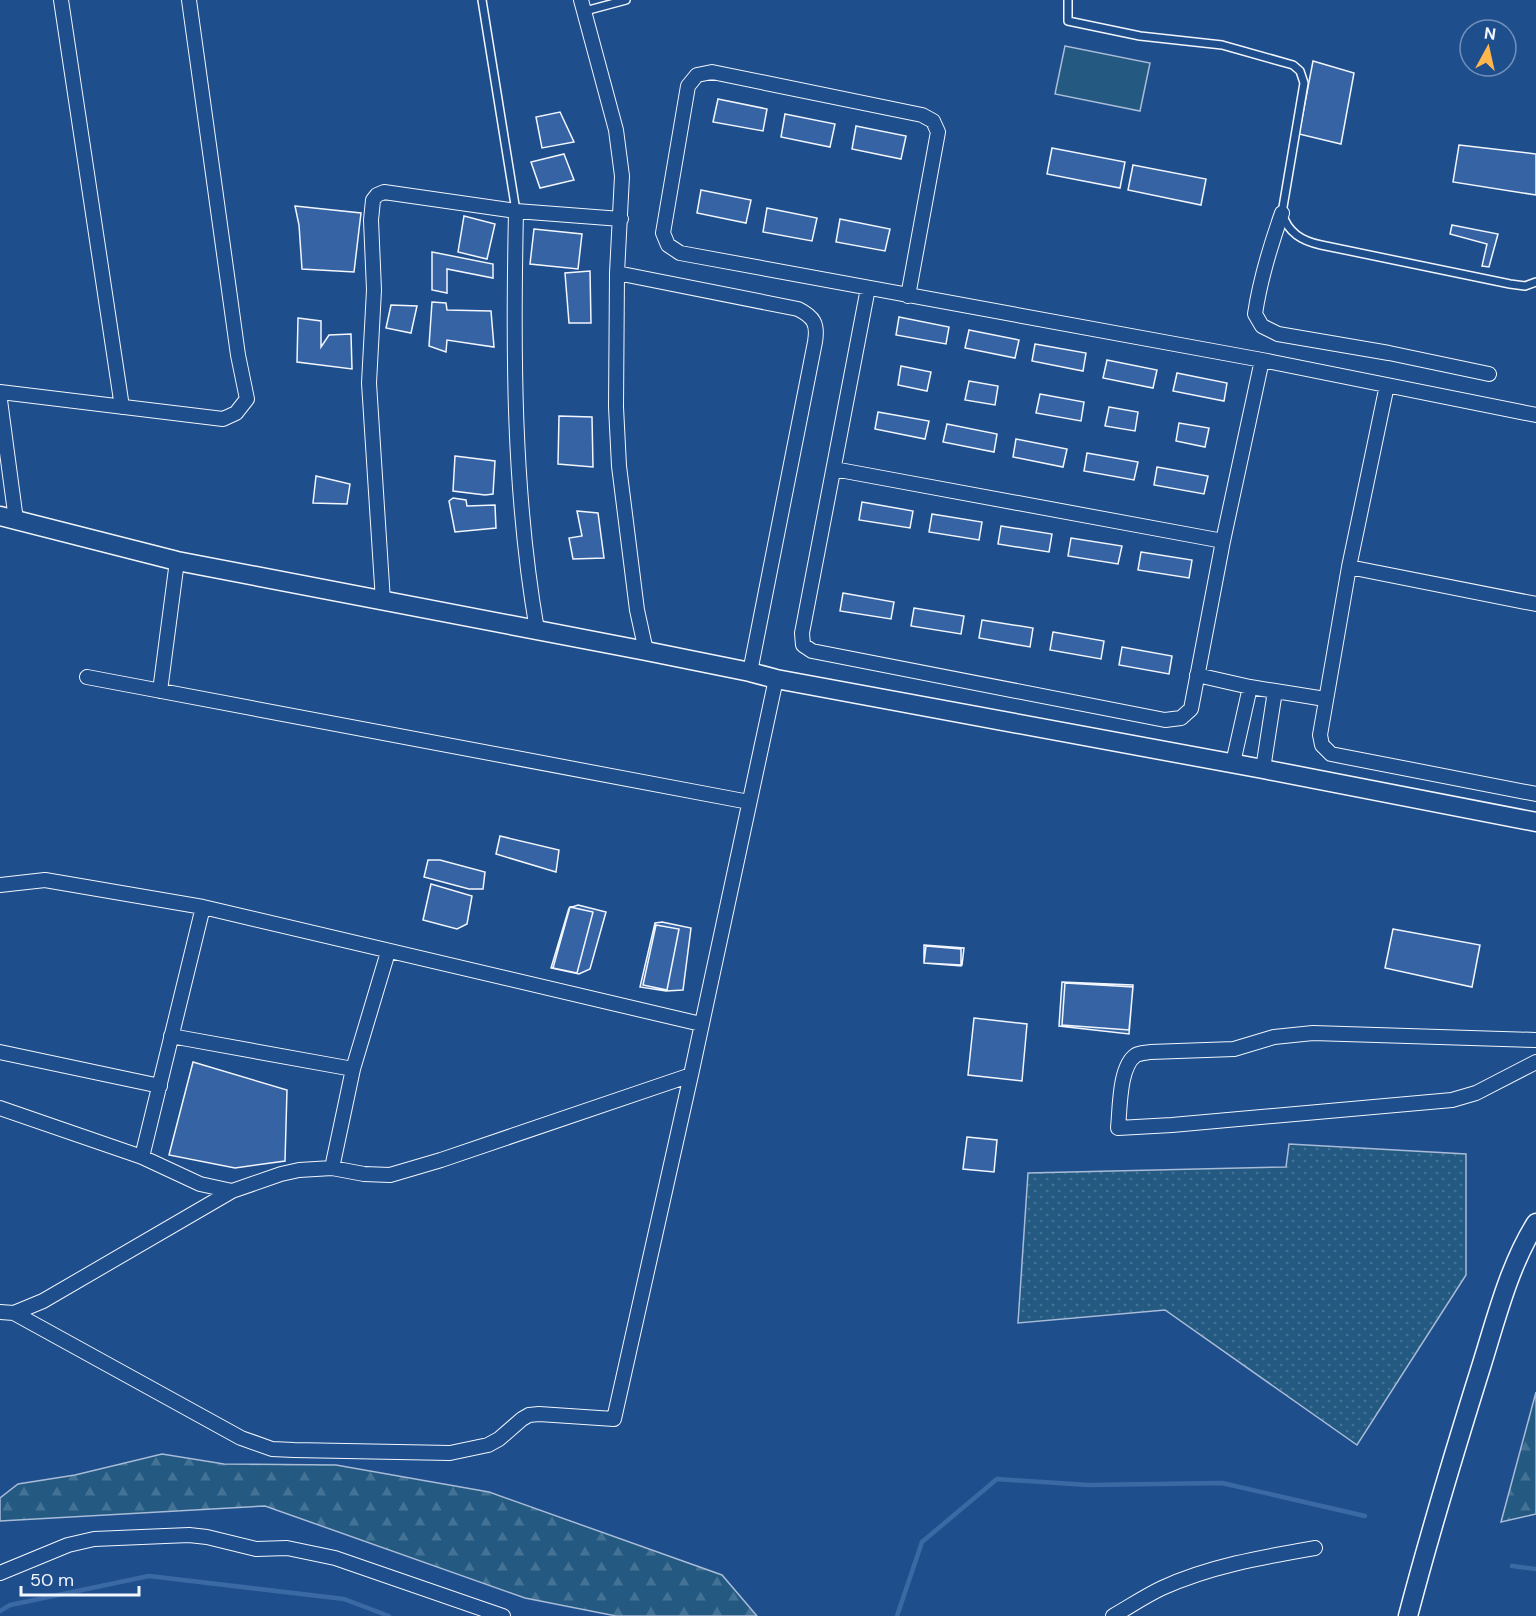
<svg xmlns="http://www.w3.org/2000/svg" width="1536" height="1616" font-family="'DM Sans',sans-serif">
<style>
.grass{fill:url(#grass-dots);stroke:#a8bbd7;stroke-width:1.5}
.forest{fill:url(#forest-firs);stroke:#a8bbd7;stroke-width:1.5}
.pitch{fill:#245a82;stroke:#a8bbd7;stroke-width:1.5}
.lines{fill:none;stroke-linecap:round;stroke-linejoin:round}
.stream{stroke:#3b69a3;stroke-width:4.5}
.building{fill:#3563a3;stroke:#f2f6ff;stroke-width:1.5}
.service-casing{stroke:#f2f6ff;stroke-width:10}
.minor-casing{stroke:#f2f6ff;stroke-width:16}
.tertiary-casing{stroke:#f2f6ff;stroke-width:21}
.service{stroke:#1f4e8c;stroke-width:7}
.minor{stroke:#1f4e8c;stroke-width:14}
.tertiary{stroke:#1f4e8c;stroke-width:18}
</style>
<defs>
<pattern id="grass-dots" width="8" height="8" patternUnits="userSpaceOnUse" patternTransform="scale(1.5)"><rect width="8" height="8" fill="#245a82"/><path d="M2 2h.1M6 6h.1" fill="none" stroke="#447295" stroke-width="1.8" stroke-linecap="round"/></pattern>
<pattern id="forest-firs" width="22" height="20" patternUnits="userSpaceOnUse" patternTransform="scale(1.5)"><rect width="22" height="20" fill="#245a82"/><path d="M5 1l3.5 6h-7zM16 11l3.5 6h-7z" fill="#447295"/></pattern>
</defs>
<rect width="100%" height="100%" fill="#1f4e8c"/>
<path class="grass" d="M1289,1144L1466,1154V1275L1357,1445L1165,1310L1018,1323L1028,1173L1286,1167Z"/>
<path class="forest" d="M1536,1392V1514L1501,1522Z
M162,1454L224,1464L336,1465L489,1492L722,1575L757,1616H616L525,1598L265,1506L0,1521V1498L18,1484L75,1475Z"/>
<path class="pitch" d="M1065,46L1150,63L1140,111L1055,94Z"/>
<g class="lines">
<path class="stream" d="M1512,1566L1536,1569
M0,1611L10,1605L149,1576L344,1599L389,1616
M897,1616L922,1542L997,1479L1088,1485L1222,1483L1365,1516"/>
</g>
<path class="building" d="M1313,61L1354,73L1341,144L1299,134Z
M718,99L767,109L763,131L713,122Z
M560,112L574,142L542,148L536,117Z
M785,114L835,124L830,147L781,137Z
M856,126L906,136L901,159L852,149Z
M1459,145L1536,154V195L1453,182Z
M1052,148L1125,162L1120,188L1047,174Z
M564,154L574,180L540,188L531,162Z
M1133,165L1206,179L1201,205L1128,190Z
M701,190L751,200L746,223L697,213Z
M295,206L361,213L354,272L302,269L299,225Z
M767,208L817,218L812,241L763,232Z
M464,216L495,224L487,259L458,252Z
M840,219L890,229L885,251L836,242Z
M1452,225L1498,234L1489,267L1482,266L1487,244L1450,234Z
M534,229L582,234L578,269L530,264Z
M432,252L493,264V278L447,269V293L432,290Z
M590,271L591,323H569L565,273Z
M432,302L446,303L447,310L491,311L494,347L447,340L446,352L429,346Z
M391,305L417,306L411,333L386,328Z
M899,317L949,327L946,344L896,335Z
M298,318L321,321V347L329,335L351,334L352,369L297,362Z
M969,330L1019,340L1015,358L965,348Z
M1035,344L1086,353L1083,371L1032,361Z
M1107,360L1157,370L1153,388L1103,378Z
M901,366L931,372L927,391L898,385Z
M1177,373L1227,383L1224,401L1173,391Z
M969,381L998,386L995,405L965,400Z
M1040,394L1084,402L1081,421L1036,413Z
M1109,407L1138,412L1135,431L1105,426Z
M878,412L929,421L925,439L875,429Z
M559,416L592,417L593,467L558,464Z
M1179,423L1209,428L1205,447L1176,441Z
M947,424L997,434L994,452L943,442Z
M1016,439L1067,449L1063,467L1013,457Z
M1087,453L1138,462L1134,480L1084,471Z
M455,456L495,461L493,494L485,495L453,491Z
M1157,467L1208,476L1204,494L1154,485Z
M316,476L350,484L347,504L313,503Z
M453,498L466,500L467,506L495,505L496,528L455,532L449,501Z
M862,502L913,511L910,528L859,520Z
M577,511L598,513L604,558L573,559L569,538L582,536Z
M932,514L982,522L979,540L929,532Z
M1001,526L1052,534L1049,552L998,544Z
M1071,538L1122,546L1118,564L1068,556Z
M1141,552L1192,560L1189,578L1138,570Z
M843,593L894,602L891,619L840,611Z
M914,608L964,616L961,634L911,626Z
M982,620L1033,628L1030,647L979,638Z
M1053,632L1104,641L1101,659L1050,650Z
M1122,647L1172,656L1169,674L1119,665Z
M500,836L559,850L556,872L496,854Z
M428,860H440L485,872L483,889H469L424,877Z
M431,884L472,896L467,924L457,929L423,920Z
M578,905L606,912L590,969L579,974L551,968L569,908Z
M570,907L593,912L577,973L553,968Z
M662,922L691,928L683,990L666,991L640,987L655,923Z
M656,925L679,929L667,990L643,985Z
M1393,929L1480,945L1472,987L1385,968Z
M924,945L964,948L962,965L924,963Z
M926,946L961,949V966L924,963Z
M1062,982L1133,985L1129,1034L1059,1026Z
M1065,983L1133,987L1129,1030L1062,1025Z
M974,1018L1027,1024L1022,1081L968,1075Z
M193,1062L287,1090L285,1161L235,1168L169,1155Z
M967,1137L997,1140L994,1172L963,1169Z"/>
<g class="lines">
<g class="service-casing">
<path id="service" d="M482,0L516,211
M1068,0V21L1140,36L1222,45L1293,65L1300,71L1304,83L1282,213C1288,233 1302,241 1321,245L1510,284L1525,286L1536,282
M585,11L626,0"/>
</g>
<g class="minor-casing">
<path id="minor" d="M61,0L122,407
M581,0L616,130L622,176L617,273L616,407L619,466L637,610L646,651
M516,211C513,351 513,492 537,630
M1282,213C1270,247 1260,280 1255,314L1262,326L1278,334L1389,353L1489,374
M617,273L798,309C814,317 818,324 815,342L750,672
M868,288L802,633L803,645L812,651L1165,720L1181,718L1191,709L1223,541L1262,360
M908,296L938,132L933,121L922,115L712,72L697,75L688,86L663,233L668,245L680,253L1262,360L1536,415
M1387,385L1349,567L1320,735L1322,745L1331,754L1536,794
M0,392L223,419L236,413L247,399L238,355L189,0
M0,400L16,520
M834,469L1223,541
M1349,567L1536,604
M383,601L369,383L374,290L371,220L373,200L377,195L384,192L516,211L621,219
M1197,675L1250,687L1325,699
M87,677L749,802
M160,691L177,561
M1233,763L1250,687
M1263,769L1275,691
M0,885L45,880L203,907L701,1024
M171,1036L353,1069
M1536,1040L1313,1033L1274,1037L1234,1049L1150,1052C1145,1053 1140,1053 1136,1055C1119,1066 1120,1109 1118,1128L1172,1125L1452,1100L1476,1093L1536,1062
M0,1052L160,1086
M0,1108L142,1157L200,1184L232,1191
M142,1157L203,907
M332,1168L353,1069L388,952
M0,1312L14,1313L43,1301L232,1191L281,1174L299,1170L332,1168L364,1174L390,1175L441,1160L691,1075L776,679
M14,1313L241,1438L272,1449L294,1450L450,1453L488,1445L499,1439L522,1419L529,1415L539,1414L614,1419L691,1075
M0,1573L68,1545L94,1539L189,1535L207,1537L256,1549L287,1548L335,1558L503,1616
M1113,1616C1129,1607 1145,1596 1162,1588C1210,1566 1263,1557 1315,1548"/>
</g>
<g class="tertiary-casing">
<path id="tertiary" d="M0,516L177,561L646,651L750,672L776,679L1263,769L1536,822
M1408,1616C1430,1532 1455,1450 1481,1367C1496,1319 1509,1266 1536,1223"/>
</g>
<use href="#service" class="service"/>
<use href="#minor" class="minor"/>
<use href="#tertiary" class="tertiary"/>
</g>
<g transform="translate(1488 48) rotate(8)"><circle r="28" fill="#1f4e8c" stroke="#7391ba" stroke-width="1.5"/>
<path d="M0-4.5L10 22L0 15L-10 22Z" fill="#ffb74d"/>
<text y="-9" font-size="16" font-weight="bold" text-anchor="middle" fill="#f2f6ff">N</text>
</g>
<path d="M21 1586v9h118v-9" fill="none" stroke="#f2f6ff" stroke-width="3"/>
<text x="30" y="1586" font-size="18" fill="#f2f6ff" stroke="#1f4e8c" stroke-width="4.5" paint-order="stroke">50 m</text>
</svg>
